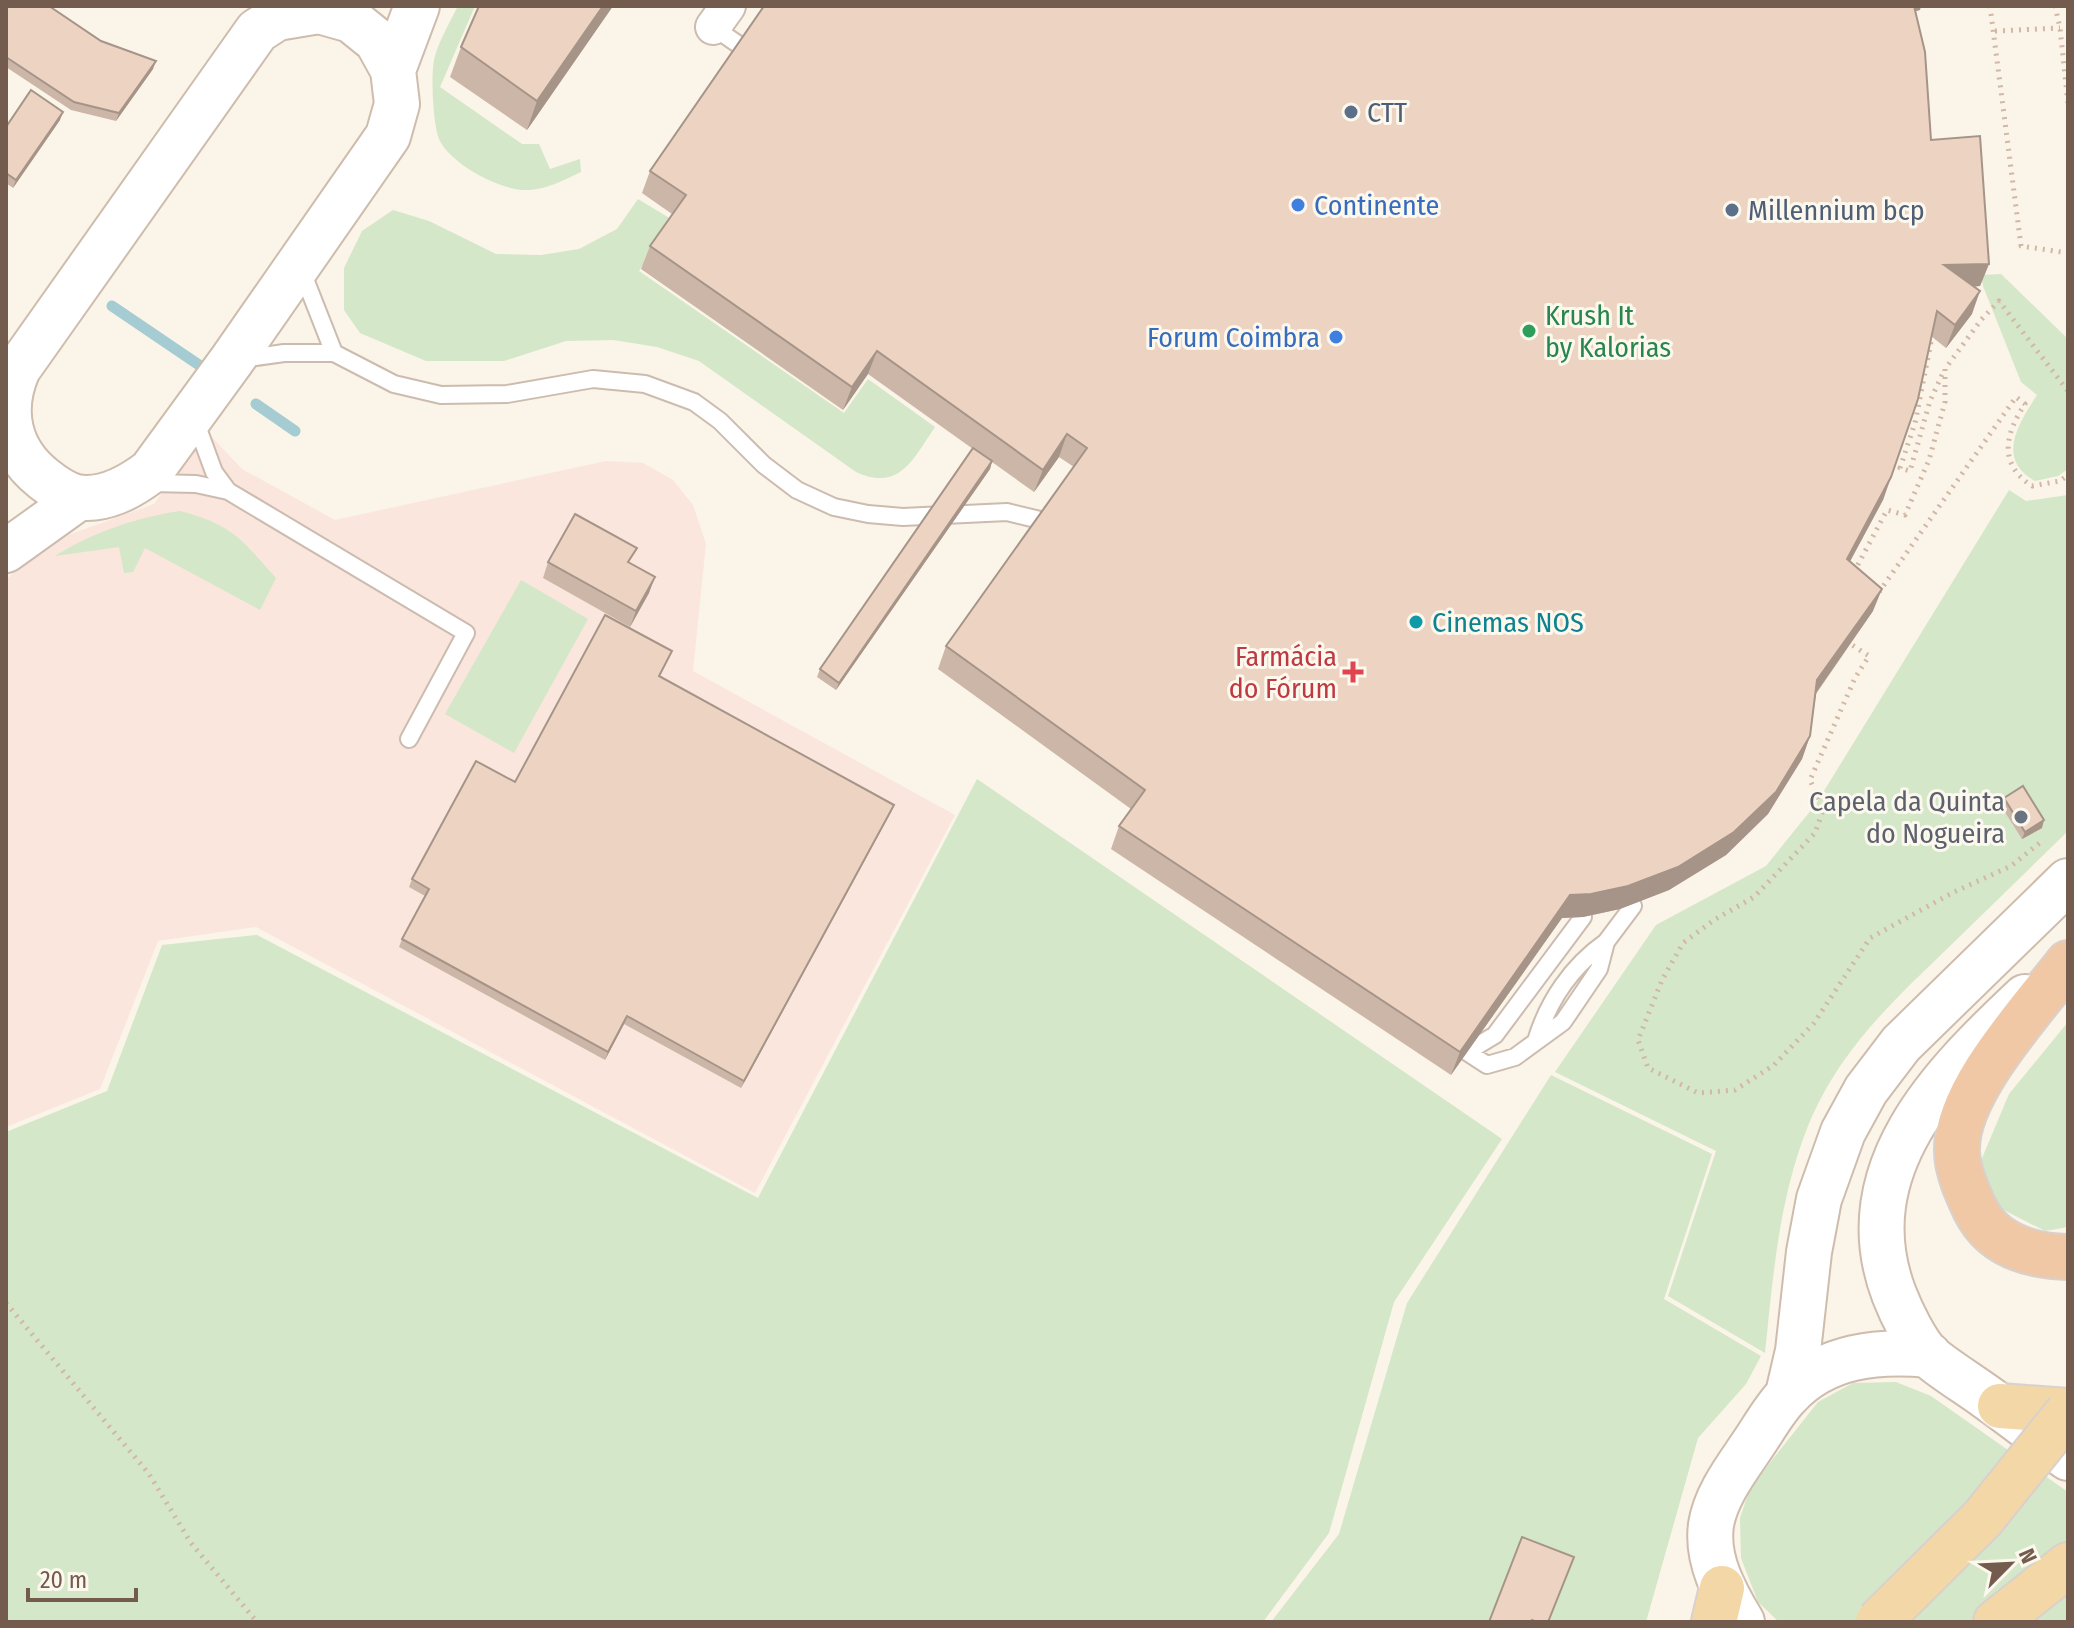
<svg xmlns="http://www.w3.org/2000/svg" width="2074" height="1628" font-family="'Fira Sans Condensed',sans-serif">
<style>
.commercial{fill:#fae6dd}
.green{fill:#d4e7c8}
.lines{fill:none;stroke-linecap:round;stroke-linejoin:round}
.stream{stroke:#a5ccd3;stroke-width:11}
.service-casing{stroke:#ccbcaf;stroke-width:20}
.minor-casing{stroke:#ccbcaf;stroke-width:38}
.tertiary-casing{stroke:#ccbcaf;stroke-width:46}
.secondary-casing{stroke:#cebcad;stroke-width:48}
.primary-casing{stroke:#d8d1cd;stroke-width:48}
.trunk-casing{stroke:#d8d1cd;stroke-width:48}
.path{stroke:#d2b7a5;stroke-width:5;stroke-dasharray:2 6;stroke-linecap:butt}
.service{stroke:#fff;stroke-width:16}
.minor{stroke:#fff;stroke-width:34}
.tertiary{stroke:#fff;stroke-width:42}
.secondary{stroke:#fff;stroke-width:44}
.primary{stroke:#f3d7a7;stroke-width:44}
.trunk{stroke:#f1c8a6;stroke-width:44}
.primary-bridge-casing{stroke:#d8d1cd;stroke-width:48;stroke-linecap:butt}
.primary-bridge{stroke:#f3d7a7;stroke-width:44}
.wall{fill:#ccb6a7}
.shaded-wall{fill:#a69488}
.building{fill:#edd4c2;stroke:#a69488;stroke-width:2}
.service-dot{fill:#5c6f8a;stroke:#fdf8ee;stroke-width:3}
.shop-dot{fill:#3f7fe0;stroke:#fdf8ee;stroke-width:3}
.leisure-dot{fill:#2e9e5b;stroke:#fdf8ee;stroke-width:3}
.culture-dot{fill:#0f9aa8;stroke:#fdf8ee;stroke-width:3}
.health-dot{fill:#e0444e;stroke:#fdf8ee;stroke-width:3}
.worship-dot{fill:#6b7280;stroke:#fdf8ee;stroke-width:3}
.labels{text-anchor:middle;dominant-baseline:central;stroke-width:6;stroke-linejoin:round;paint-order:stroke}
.service-label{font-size:28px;fill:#4e5e75;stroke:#fdf8ee;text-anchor:start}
.shop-label{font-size:28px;fill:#366cbe;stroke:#fdf8ee;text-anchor:start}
.leisure-label{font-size:28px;fill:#27864d;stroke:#fdf8ee;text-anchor:start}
.culture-label{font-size:28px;fill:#0d838f;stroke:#fdf8ee;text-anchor:start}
.health-label{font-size:28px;fill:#be3a42;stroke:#fdf8ee;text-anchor:end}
.worship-label{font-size:28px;fill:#5b616d;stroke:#fdf8ee;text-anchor:end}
</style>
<rect width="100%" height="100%" fill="#fbf4e8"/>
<path class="commercial" d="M206,431L242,469L335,520L606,461L643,463L673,480L693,505L706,544L693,671L955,815L755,1193L256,927L158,941L100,1089L6,1127V580L25,561L60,538L154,504Z"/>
<path class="green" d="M458,6H475L440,87L522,144H539L550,169L580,159L581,172C564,180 547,189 529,190C503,192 452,165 440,141C433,128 430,71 435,56C440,39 450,22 458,6Z
M638,199L671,219L639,271L844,413L868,379L935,427C913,459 900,492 856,472L699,361L657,347L613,340L566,341L504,361H426L360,333L344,310V268L362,231L393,210L429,221L496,254L541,255L579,249L617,229Z
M2001,274L2068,339V469L2058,476L2035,481C1995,459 2019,423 2037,395L2021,382L1983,286L1981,275Z
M2009,490L2026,501L2068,495V831C2029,869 1989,908 1950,946C1892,1002 1840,1049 1808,1126C1779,1198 1773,1276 1765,1353L1668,1296L1716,1151L1555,1072L1656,925L1766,866L1816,804Z
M180,511C233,525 241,539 276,578L260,610L145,548L133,572L124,573L119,547L55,556C91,533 138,517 180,511Z
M521,580L588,619L514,753L445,714Z
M977,779L1502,1139L1394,1302L1329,1533L1263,1622H6V1132L107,1091L162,945L257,935L758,1198Z
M2068,1022V1227L2045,1231L2000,1208L1980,1163L2009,1094Z
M1551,1075L1712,1154L1664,1299L1761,1356L1746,1384L1698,1438L1646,1622H1271L1339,1534L1407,1303Z
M1896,1382L1931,1396L2068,1492V1622H1779L1758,1602L1741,1558L1740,1518L1750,1488L1818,1402L1853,1383Z"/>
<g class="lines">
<path class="stream" d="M112,306L202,367
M256,404L295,431"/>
<g class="service-casing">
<path id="service" d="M713,27L755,56
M301,269L334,353
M242,359L284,353H334L394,384L441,395L507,394L593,379L645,384L694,402L720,421L764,465L797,490L834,507L868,514L903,517L1007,512L1044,521
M196,423L214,472L228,491L466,633L409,739
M150,483L196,484L228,491
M1583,917L1495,1035L1467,1052L1487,1065L1515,1057L1563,1022L1599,969L1606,942L1633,906
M1536,1041C1548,1001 1572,966 1606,942"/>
</g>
<g class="minor-casing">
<path id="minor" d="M713,27L728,6"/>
</g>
<g class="tertiary-casing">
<path id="tertiary" d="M6,551L80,498"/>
</g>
<g class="secondary-casing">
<path id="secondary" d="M319,11L351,20L377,41L393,70L397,104L388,136L232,360L151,471C130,487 104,502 76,497C64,494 54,487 44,479C8,451 0,410 18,369L257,31L277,18Z
M393,70L417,6
M2025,997C1942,1075 1847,1170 1894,1294C1901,1312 1916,1344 1930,1357C1947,1371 1967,1383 1985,1396C2013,1416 2040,1437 2068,1458
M1788,1394L1798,1351L1809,1252L1819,1199L1843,1132L1866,1090L1901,1044L2068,881
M1742,1622C1725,1594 1706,1560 1711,1525C1715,1498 1734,1472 1749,1450C1762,1432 1773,1410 1788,1395C1825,1355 1878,1350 1929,1355"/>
</g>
<g class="primary-casing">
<path id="primary" d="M2000,1406L2068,1411
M1714,1622L1722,1588
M1996,1622L2068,1565"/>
</g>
<g class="trunk-casing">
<path id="trunk" d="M2068,963C2032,1010 1955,1092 1957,1151C1957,1170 1967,1192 1975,1209C1993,1246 2031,1256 2068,1257"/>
</g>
<path class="path" d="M1990,6L2021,246L2068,253
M2055,6L2060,28L2068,104
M1995,31L2060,28
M1931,342L1915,423L1900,468L1910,471L1930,401L1943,373
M1854,572L1887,510L1905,515L1929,460L1945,402V369L1981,320L1999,301L2068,391
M1879,592L2016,397L2025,404C2005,434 1998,464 2032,486L2060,481L2068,475
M1846,641L1869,656L1855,678L1810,780L1823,810L1815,833L1754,897L1714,920L1683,943L1662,980L1638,1040L1648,1068L1698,1093L1735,1090L1774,1065L1814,1023L1870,938L1954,892L2011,866L2042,841
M6,1303L149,1474L191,1543L257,1622"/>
<use href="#service" class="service"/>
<use href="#minor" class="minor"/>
<use href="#tertiary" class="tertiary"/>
<use href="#secondary" class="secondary"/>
<use href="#primary" class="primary"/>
<use href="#trunk" class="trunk"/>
<g class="primary-bridge-casing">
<path id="primary-bridge" d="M1878,1622L1983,1518L2068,1412"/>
</g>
<use href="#primary-bridge" class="primary-bridge"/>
</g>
<path class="wall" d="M6,6L101,41L153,69L116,121L71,110L6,67Z
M613,6L527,130L450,77L461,47Z
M1920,10L1915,11L1931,140L1989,264L1980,286L1974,287L1972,314L1946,348L1931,336L1891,477L1883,500L1850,561L1873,611L1816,694L1810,736L1802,759L1768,814L1726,855L1669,890L1620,909L1583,917L1562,918L1451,1075L1111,849L1119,826L1131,809L938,669L946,646L1074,467L1059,457L1034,492L992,462L990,469L836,690L817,677L820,669L973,449L868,374L843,410L641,269L650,246L672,214L642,193L650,171Z
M60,120L13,188L6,183V127Z
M548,562L631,563L649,593L630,627L543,578Z
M672,651L660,676L891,812L741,1088L624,1024L605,1060L399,947L402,939L425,896L409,887L412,879L515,782Z
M2004,798L2042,828L2022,839L2001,806Z"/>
<path class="shaded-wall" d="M603,6H613L527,130L537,101Z
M1905,6H1921L1920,10L1902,15Z
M156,61L153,69L116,121L119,113Z
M63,112L60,120L13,188L16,180Z
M1989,264L1980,286L1936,288L1944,265Z
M1980,291L1972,314L1946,348L1955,325Z
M877,351L868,374L843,410L852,387Z
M1067,434L1059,457L1034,492L1043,470Z
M992,461L990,469L836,690L839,683Z
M1891,477L1883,500L1839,582L1847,559Z
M655,577L649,593L630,627L636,611Z
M1882,589L1873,611L1809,703L1817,680Z
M1810,736L1802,759L1768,814L1726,855L1669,890L1620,909L1583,917L1562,918L1451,1075L1460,1052L1570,895Z
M894,805L891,812L741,1088L744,1081Z
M2044,820L2042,828L2022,839L2025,832Z
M627,1016L624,1024L605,1060L608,1052Z"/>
<path class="building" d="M6,6H49L101,41L156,61L119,113L74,102L6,57Z
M479,6H603L537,101L461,47Z
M764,6H1914L1925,52L1931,140L1980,136L1989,264L1944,265L1980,291L1955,325L1937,311L1918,399L1891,477L1847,559L1882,589L1817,680L1810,736L1776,792L1734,832L1678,867L1628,886L1591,894L1570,895L1460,1052L1119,826L1145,790L946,646L1087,448L1067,434L1043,470L877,351L852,387L650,246L686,195L650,171Z
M31,90L63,112L16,180L6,173V127Z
M973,448L992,461L839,683L820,669Z
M575,514L637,548L628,562L655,577L636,611L548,562Z
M605,615L672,651L659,676L894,805L744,1081L627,1016L608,1052L402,939L429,889L412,879L476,761L515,782Z
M2023,786L2044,820L2025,832L2004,798Z
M1522,1537L1574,1557L1548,1622H1537L1532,1620L1531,1622H1489Z"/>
<g class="service-dot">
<circle cx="1351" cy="112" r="8"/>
<circle cx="1732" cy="210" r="8"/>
</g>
<g class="shop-dot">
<circle cx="1298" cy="205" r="8"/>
<circle cx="1336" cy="337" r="8"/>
</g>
<circle class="leisure-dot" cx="1529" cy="331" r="8"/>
<circle class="culture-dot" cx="1416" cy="622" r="8"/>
<path class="health-dot" d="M1349 660h8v8h8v8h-8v8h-8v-8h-8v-8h8z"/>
<circle class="worship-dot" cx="2021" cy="817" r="8"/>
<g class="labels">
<g class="service-label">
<text x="1367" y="112">CTT</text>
<text x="1748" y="210">Millennium bcp</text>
</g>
<g class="shop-label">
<text x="1314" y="205">Continente</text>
<text x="1320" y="337" text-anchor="end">Forum Coimbra</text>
</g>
<g class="leisure-label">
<text x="1545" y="315">Krush It<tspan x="1545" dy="32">by Kalorias</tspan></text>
</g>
<g class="culture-label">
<text x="1432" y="622">Cinemas NOS</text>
</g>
<g class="health-label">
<text x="1337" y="656">Farmácia<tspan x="1337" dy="32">do Fórum</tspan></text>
</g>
<g class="worship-label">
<text x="2005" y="801">Capela da Quinta<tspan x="2005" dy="32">do Nogueira</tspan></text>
</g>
</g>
<rect width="2074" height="1628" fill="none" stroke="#735c4e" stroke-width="16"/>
<g transform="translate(2010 1564) rotate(66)" stroke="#fdf8ee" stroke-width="6" paint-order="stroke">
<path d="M0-6L14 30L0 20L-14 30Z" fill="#735c4e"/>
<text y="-12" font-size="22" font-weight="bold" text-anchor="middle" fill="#735c4e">N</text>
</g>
<path d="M28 1588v12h108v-12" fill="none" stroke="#735c4e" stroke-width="4"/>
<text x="40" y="1588" font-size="24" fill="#735c4e" stroke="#fdf8ee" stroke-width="6" paint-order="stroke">20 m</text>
</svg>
